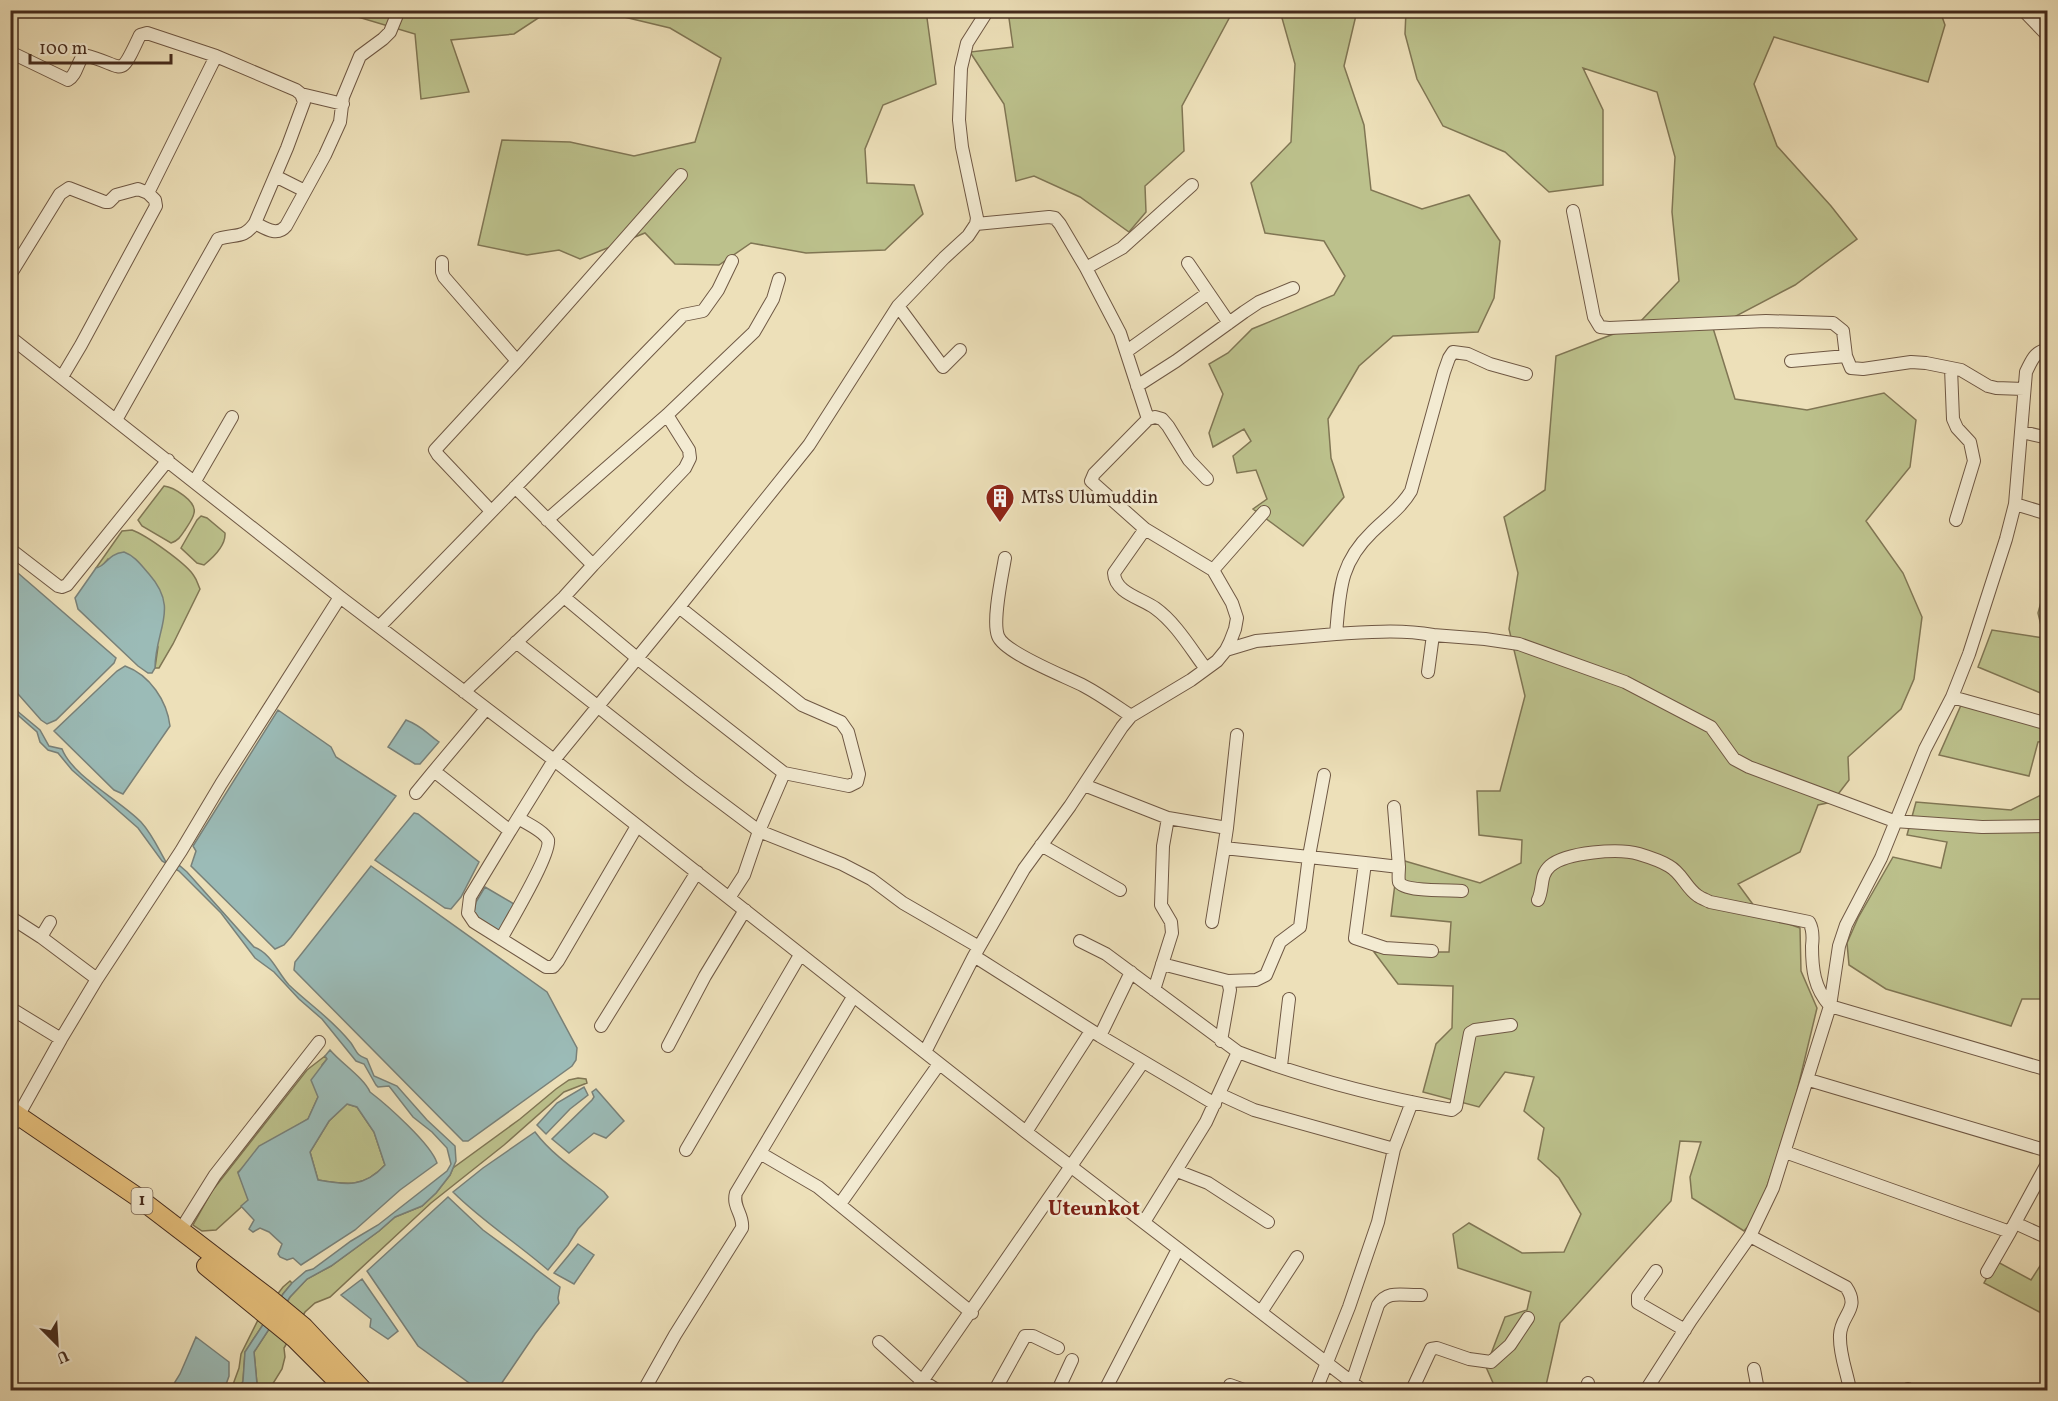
<svg xmlns="http://www.w3.org/2000/svg" width="2058" height="1401" font-family="Vollkorn,serif">
<style>
.green{fill:#bcc18c;stroke:#807654;stroke-width:1.5}
.water{fill:#9bbbb7;stroke:#798179;stroke-width:1.5;fill-rule:evenodd}
.lines{fill:none;stroke-linecap:round;stroke-linejoin:round}
.minor-casing{stroke:#6f5844;stroke-width:14}
.highway-casing{stroke:#452b1d;stroke-width:20}
.minor{stroke:#f3ebd2;stroke-width:12}
.highway{stroke:#e6c07c;stroke-width:18}
.labels{text-anchor:middle;dominant-baseline:central;stroke-width:5;stroke-linejoin:round;paint-order:stroke}
.shield{fill:#f3ebd2;stroke:#796553;stroke-width:1.5}
.shield-label{font-size:16px;font-weight:bold;fill:#452b1d}
.poi-label{font-size:18px;fill:#452b1d;stroke:#f3ebd2;text-anchor:start}
.quarter-label{font-size:21px;font-weight:bold;fill:#7a1f14;stroke:#f3ebd2}
</style>
<rect width="100%" height="100%" fill="#ede0b9"/>
<filter id="stains"><feTurbulence type="fractalNoise" baseFrequency=".00333" numOctaves="4"/><feColorMatrix values="0 0 0 0 .2 0 0 0 0 .09 0 0 0 0 .02 0 0 0 .5 -.17"/></filter>
<radialGradient id="worn" r=".72"><stop offset=".6" stop-color="#630" stop-opacity="0"/><stop offset="1" stop-color="#630" stop-opacity=".3"/></radialGradient>
<path class="green" d="M919,10L927,18L936,84L883,105L865,149L867,183L914,185L923,214L885,250L806,253L751,243L719,265L675,264L645,233L580,259L559,250L527,255L478,245L502,140L570,142L634,156L695,142L721,58L670,28L599,11Z
M338,11H549L514,34L451,40L469,92L421,99L415,34Z
M1008,11H1233L1182,106L1184,151L1145,186L1146,212L1129,232L1080,197L1034,176L1016,181L1004,104L970,52L1013,47Z
M1280,11H1357L1344,66L1364,125L1371,190L1422,209L1469,195L1500,241L1494,298L1478,332L1393,336L1359,366L1328,419L1331,458L1344,497L1303,546L1253,509L1267,499L1256,470L1237,473L1233,456L1251,441L1244,429L1213,447L1209,433L1223,394L1209,364L1228,353L1252,329L1334,295L1345,276L1324,241L1265,233L1251,183L1291,142L1295,64Z
M1406,11H1940L1945,25L1928,82L1774,37L1754,84L1777,146L1831,206L1857,239L1795,285L1713,328L1735,399L1807,410L1884,393L1916,420L1910,467L1866,521L1903,573L1922,617L1914,679L1901,709L1848,757L1849,780L1832,802L1818,805L1800,852L1738,884L1760,914L1800,928L1801,971L1817,1008L1792,1112L1757,1216L1744,1231L1692,1198L1690,1177L1701,1142L1680,1141L1671,1201L1560,1323L1545,1390H1518L1494,1385L1486,1367L1505,1317L1527,1310L1531,1292L1458,1268L1453,1234L1469,1223L1522,1253L1564,1252L1581,1214L1559,1178L1538,1159L1544,1128L1524,1111L1534,1077L1505,1072L1479,1107L1423,1092L1436,1044L1452,1028L1453,986L1398,984L1374,952H1449L1451,922L1391,916L1398,859L1480,883L1521,863L1522,840L1479,835L1477,791H1500L1525,696L1509,629L1518,573L1504,517L1545,490L1556,356L1637,325L1679,281L1672,212L1675,157L1657,92L1583,68L1603,110V185L1549,192L1505,152L1443,126L1417,79L1405,34Z
M164,486C173,487 197,501 194,513C193,519 188,525 185,530C181,536 178,541 171,543L142,526L138,520Z
M201,516L207,518L225,533C226,546 214,557 204,565L197,563L181,548L197,520Z
M132,530C146,535 187,564 194,576C197,580 198,585 200,589L173,644L159,668H155L158,647L108,559L100,568H96L122,531Z
M2046,584L2047,585V741L2038,742L2029,776L1939,755L1962,703L2039,724L2043,694L1978,667L1992,630L2044,638L2038,613Z
M2047,792V999H2022L2011,1026L1886,989L1849,965L1847,943L1858,918L1893,857L1941,868L1947,842L1907,835L1916,802L2011,810Z
M325,1056L327,1059L322,1065L318,1097L308,1119L287,1132L238,1172L249,1200L216,1230L202,1231L193,1225L212,1191L307,1070Z
M578,1078L586,1079L587,1083L564,1092L504,1145L431,1203L330,1297L315,1303L305,1312L284,1348L285,1357L282,1369L269,1390H254L257,1384L254,1352L290,1297L307,1279L331,1266L379,1231L395,1217L422,1206L436,1193L450,1175L453,1168L520,1119L556,1089L569,1080Z
M347,1104L357,1107L374,1132L385,1165C364,1188 347,1185 318,1180L310,1152L329,1121Z
M2047,1255V1316L1984,1283L1996,1261L2031,1280Z
M290,1281L292,1283L283,1294L245,1352L243,1381L239,1390H231L239,1368L241,1354L259,1318L283,1287Z"/>
<path class="water" d="M124,552C135,556 141,565 149,574C180,609 155,629 155,668L152,673H148L138,666L78,609L75,598L96,568C107,566 107,554 124,552Z
M11,567L116,658L114,663L56,720L47,724L41,720L11,686Z
M125,666C150,675 167,701 170,726L123,794L114,790L54,731L117,671Z
M10,705L40,730L49,746L62,749C73,777 120,800 141,822C152,834 158,848 166,862L180,866L187,872L254,947C272,954 277,972 289,985C311,1006 331,1018 351,1043C357,1052 356,1055 367,1059L374,1076L397,1086L427,1120L455,1146L456,1161L450,1175L436,1193L422,1206L395,1217L379,1231L331,1266L307,1279L290,1297L254,1352L257,1384L254,1390H239L243,1381L245,1352L283,1294L292,1283L306,1271L313,1269L351,1241L378,1225L447,1171L451,1164L447,1148L432,1132L413,1117L389,1086L378,1087L376,1085L364,1064L356,1061L322,1019L299,999L274,972L255,958L221,913L179,871L162,861L138,828L72,770L58,753L48,750L40,742L37,732L11,709Z
M278,710L331,747L336,757L396,796L291,937L284,945L275,949L191,866L196,851L193,846Z
M406,720C422,726 426,733 439,742L420,764H415L388,747Z
M414,813L418,814L479,862L461,897L451,909L445,908L375,860Z
M371,866L547,992L577,1048L576,1060L572,1066L468,1141H463L294,970L295,962Z
M485,887L514,904L499,931L478,918L474,912L476,902Z
M330,1050C341,1063 364,1078 370,1092C387,1105 431,1144 437,1163L400,1190L355,1230L301,1265L293,1258L287,1260L280,1257L278,1254L282,1244L269,1232L260,1228L253,1232L249,1229L254,1220L241,1206L248,1200L238,1173L259,1146L308,1119L318,1097L311,1080L327,1059L325,1056ZM347,1104L357,1107L374,1132L385,1165C364,1188 346,1185 318,1180L310,1152L329,1121Z
M584,1087L588,1095L570,1109L546,1134L537,1125L557,1103Z
M596,1089L624,1121L606,1138L594,1133L569,1153L552,1139L592,1100L594,1097L592,1092Z
M535,1132C553,1156 580,1173 604,1192L608,1197L578,1229L568,1245L548,1270C517,1243 482,1221 453,1192L483,1168Z
M448,1197L483,1230L560,1287L558,1298L559,1303L535,1334L497,1390H479L418,1346L367,1271Z
M578,1244L594,1255L574,1284L554,1273Z
M362,1279L398,1331L388,1339L370,1327L371,1319L341,1295Z
M196,1337L229,1362V1376L224,1390H170L180,1374Z"/>
<g class="lines">
<g class="minor-casing">
<path id="minor" d="M2023,10L2048,36
M10,52L68,80C77,75 77,62 84,55C126,65 118,82 140,35L147,33L216,56L296,90L301,94L304,102L287,148L255,223C243,240 235,233 218,239L116,420
M301,94L343,104
M275,176L305,191
M148,193L216,56
M1573,211L1594,317L1600,327L1609,328L1766,321L1833,323L1843,331L1846,356L1851,368L1863,369L1911,362L1926,363L1961,370L1988,386L1996,388L2024,389
M255,223C265,228 277,237 286,226L325,155L340,122L343,97L360,56L383,39L390,32L399,10
M442,262V272L444,277L517,361
M1188,263L1229,323
M1086,268L1122,248L1192,185
M10,275L60,194L69,188L105,202H109L116,195L138,189L148,193L155,200L156,206L81,345L62,377
M898,306L943,367L960,350
M10,337L340,597L554,760L1026,1132L1362,1390
M1127,351L1208,293
M1791,361L1846,356
M1951,368L1953,419L1957,428L1970,442L1974,461L1956,520
M1137,386L1176,361L1244,312L1259,302L1293,288
M1148,419L1155,417L1162,419L1168,426L1189,460L1207,479
M2022,432L2048,438
M195,481L232,417
M2015,504L2048,514
M491,511L438,455L435,450L517,361L681,175
M547,520L667,415L754,332L773,299L779,279
M1145,529L1114,573C1115,593 1141,598 1155,608C1176,623 1191,649 1206,669
M10,549L58,586L62,587L67,585L168,460
M1005,558C1002,576 992,620 998,636C1004,653 1067,677 1084,686C1101,695 1116,706 1131,716
M593,565L685,468L690,458L689,450L667,415
M1213,570L1264,512
M564,597L637,658L784,773L849,786L857,782L859,774L848,732L841,722L802,705L679,607
M380,626L683,315L703,311L718,290L732,261
M1336,634C1369,632 1401,629 1433,635L1428,672
M1433,635L1485,639L1519,644L1625,682L1711,727L1734,759L1749,767L1894,821L1982,827L2048,826
M516,642L691,780L759,831L744,875L729,898
M1226,650L1256,641L1336,634C1340,591 1339,564 1372,532C1386,518 1401,508 1411,491L1444,372L1449,358L1453,352L1468,354L1490,364L1526,374
M464,692L564,597L593,565L515,487
M1952,697L2048,724
M486,709L434,771L510,831L554,760L679,607L809,445L898,306L944,258L968,236L976,224L977,218L962,147L959,120L961,68L967,43L988,10
M784,773L759,831L842,864L871,879L903,903L979,947
M1084,785L1168,818L1227,828L1224,848L1365,863L1355,938L1385,948L1432,951
M416,793L434,771
M1394,807L1399,867
M1227,828L1237,735
M510,831L470,897L468,913L474,922L546,967H553L558,961L637,826
M1041,845L1120,890
M1365,863L1399,867C1399,871 1398,878 1399,882C1404,892 1450,890 1462,891
M1538,900C1544,888 1539,876 1550,866C1566,852 1619,848 1639,854C1649,857 1661,861 1669,866C1682,873 1686,888 1698,896C1701,898 1706,900 1710,902L1809,922C1813,929 1813,938 1812,946C1812,969 1814,988 1830,1006L2048,1070
M10,917L41,937
M50,922L41,937L97,979
M1212,922L1224,848
M501,939C509,924 552,852 548,840C544,831 526,823 518,818
M1080,941L1106,954L1238,1052L1206,1122L1144,1222
M974,956L1100,1036L1215,1104
M1162,964L1228,981L1230,990L1221,1041
M1228,981L1256,980L1266,975L1280,942L1300,927L1309,856L1324,775
M1154,990L1172,933L1171,922L1161,905L1163,846L1168,818
M10,1008L61,1039
M601,1026L697,872
M1100,1036L1131,972
M668,1046L705,976L745,910
M925,1052L974,956L1024,869L1070,806L1122,727L1131,716L1191,680L1217,661L1226,650L1230,642L1235,629L1237,618L1232,603L1213,570L1145,529L1091,481L1094,474L1148,419L1120,333L1086,268L1060,224L1055,218L1049,217L976,224
M1238,1052C1306,1078 1380,1097 1452,1110L1456,1107L1470,1033L1475,1030L1511,1025
M1281,1066L1289,999
M1809,1080L2048,1151
M1219,1094L1254,1110L1394,1149
M13,1125L61,1039L97,979L181,851L221,784L340,597
M1026,1132L1091,1031
M686,1150L800,955
M1785,1152L2010,1232L2048,1162
M760,1153L818,1187L972,1313
M1177,1171L1208,1183L1268,1222
M840,1204L939,1064
M2015,1223L2048,1238
M180,1231L215,1175L319,1042
M1750,1236L1846,1287C1861,1309 1841,1314 1840,1335C1839,1354 1847,1372 1850,1390
M1656,1271L1638,1296V1303L1685,1330
M1987,1272L2010,1232
M1261,1312L1297,1257
M879,1342L921,1380L937,1390
M1754,1369L1758,1390
M1352,1382L1378,1305C1388,1289 1404,1296 1421,1295
M1230,1385L1244,1390
M644,1390L675,1335L742,1228C744,1215 732,1207 736,1193L853,997
M916,1390L1143,1062
M995,1390L1025,1336H1033L1058,1348
M1058,1390L1072,1360
M1105,1390L1178,1249
M1316,1390L1349,1307L1378,1222L1394,1149L1412,1102
M1412,1390L1431,1349L1437,1348L1469,1359L1491,1362L1510,1345L1528,1318
M1586,1390L1588,1383
M1646,1390L1691,1320L1750,1236L1773,1188L1830,1006L1839,946L1846,925L1881,858L1925,749L1952,697L1969,654L2006,539L2015,504L2026,372C2032,360 2034,352 2048,349
M1907,1390L1908,1389"/>
</g>
<g class="highway-casing">
<path id="highway" d="M10,1110L136,1196L269,1298L304,1327L363,1390
M206,1266L294,1338L346,1390"/>
</g>
<use href="#minor" class="minor"/>
<use href="#highway" class="highway"/>
</g>
<defs>
<g id="building-pin" transform="scale(1.5)"><path d="M0 17L-7.5 6A9.5 9.5 0 1 1 7.5 6Z" fill="#8f2418" stroke="#f3ebd2"/><path d="M-4-6H4V6H1V3H-1V6H-4ZM-2.5-4.3h1.7v1.8h-1.7ZM.8-4.3h1.7v1.8H.8ZM-2.5-1h1.7V.8h-1.7ZM.8-1h1.7V.8H.8Z" fill="#fff"/></g>
</defs>
<g fill-rule="evenodd">
<use href="#building-pin" x="1000" y="498"/>
</g>
<g class="labels">
<rect class="shield" x="131.5" y="1188" width="21" height="26" rx="4.5"/>
<g class="shield-label">
<text x="142" y="1201">1</text>
</g>
<g class="poi-label">
<text x="1021" y="498">MTsS Ulumuddin</text>
</g>
<g class="quarter-label">
<text x="1094" y="1209">Uteunkot</text>
</g>
</g>
<rect width="2058" height="1401" fill="none" stroke="#ede0b9" stroke-width="36"/>
<rect x="12" y="12" width="2034" height="1377" fill="none" stroke="#452b1d" stroke-width="3"/>
<rect x="18" y="18" width="2022" height="1365" fill="none" stroke="#452b1d" stroke-width="1.5"/>
<g transform="translate(57 1344) rotate(156)" stroke="#f3ebd2" stroke-width="4.5" paint-order="stroke">
<path d="M0-4.5L10 22L0 15L-10 22Z" fill="#452b1d"/>
<text y="-9" font-size="16" font-weight="bold" text-anchor="middle" fill="#452b1d">U</text>
</g>
<path d="M30 54v9h141v-9" fill="none" stroke="#452b1d" stroke-width="3"/>
<text x="39" y="54" font-size="18" fill="#452b1d" stroke="#f3ebd2" stroke-width="4.5" paint-order="stroke">100 m</text>
<rect width="100%" height="100%" filter="url(#stains)"/>
<rect width="100%" height="100%" fill="url(#worn)"/>
</svg>
